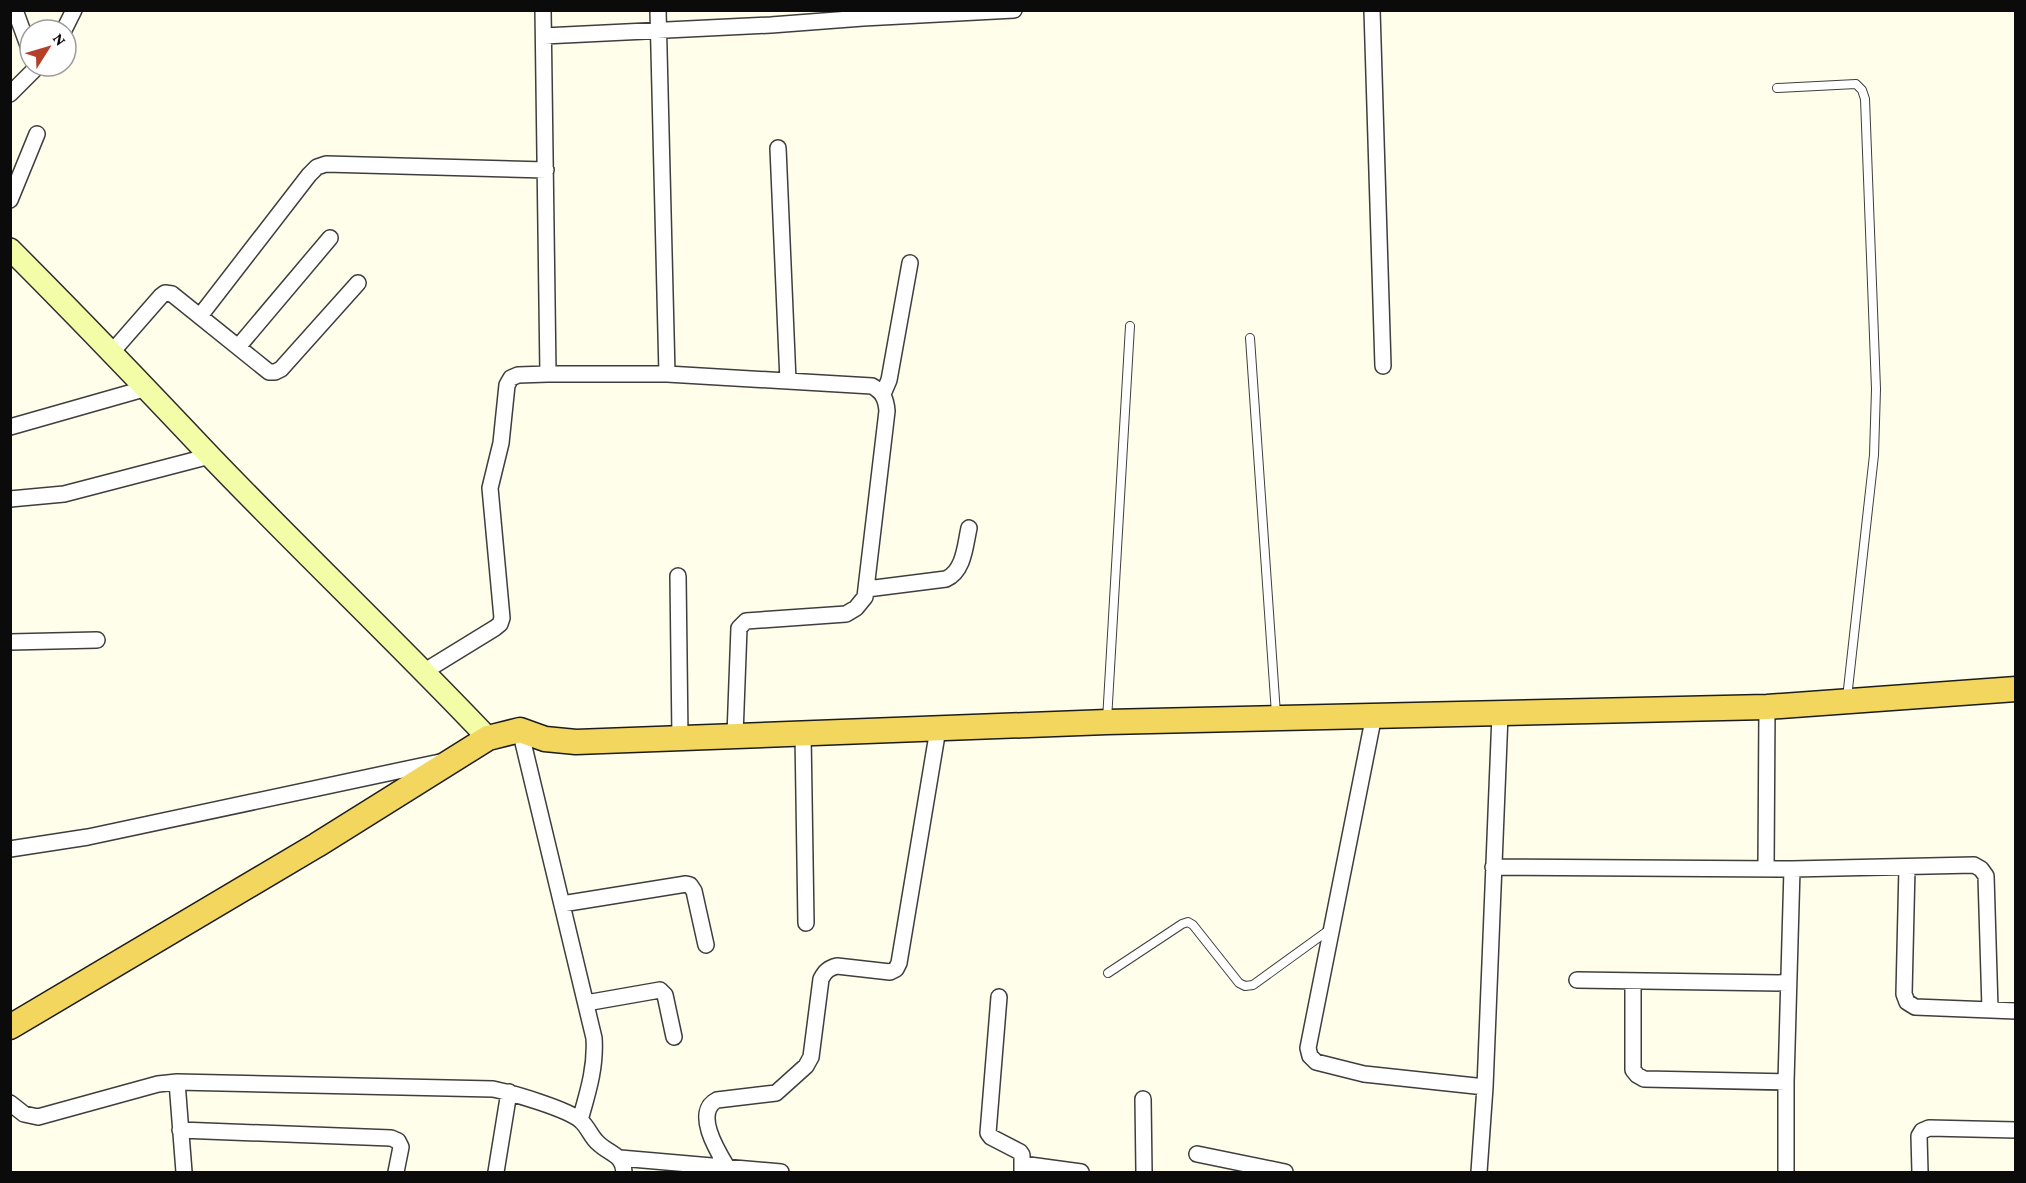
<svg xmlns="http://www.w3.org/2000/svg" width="2026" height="1183" font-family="'Crimson Pro',serif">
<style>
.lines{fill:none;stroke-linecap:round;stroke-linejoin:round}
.service-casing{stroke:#3e3e3e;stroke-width:10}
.minor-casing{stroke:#3e3e3e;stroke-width:18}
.secondary-casing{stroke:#2d2d2d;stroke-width:24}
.trunk-casing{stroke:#1c1c1c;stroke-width:27}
.service{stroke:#fff;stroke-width:8}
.minor{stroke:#fff;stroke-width:15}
.secondary{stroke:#f3fca7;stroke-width:21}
.trunk{stroke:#f2d65e;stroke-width:24}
</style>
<rect width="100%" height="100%" fill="#fefeea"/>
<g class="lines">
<g class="service-casing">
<path id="service" d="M1777,88L1856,84L1862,90L1865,99L1876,389L1874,455L1847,698
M1250,338L1276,714
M1107,720L1130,326
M1108,973L1182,924L1188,922L1193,925L1239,983L1245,986L1253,985L1329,930"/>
</g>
<g class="minor-casing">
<path id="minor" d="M15,10L30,51
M543,10L548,374
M658,10L667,374
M1372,10L1383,366
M64,30L74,10
M544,36L771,25L863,18L1014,10
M10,94L38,66
M778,148L788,381
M10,200L37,134
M200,316L309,175L317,167L326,164L546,170
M238,347L330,238
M112,352L161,296L165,293L172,294L269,372H275L281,369L358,283
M883,394L889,380L910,263
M10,427L147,388
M10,499L64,494L210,456
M678,576L680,738
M867,589L946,579C964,571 965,546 969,528
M10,642L97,640
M425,671L495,628L500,624L502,618L490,488L501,443L507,385L511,378L518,375L548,374H667L872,386C883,392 886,399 887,411L865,597L856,608L846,614L746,621L739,628L735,735
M1374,715L1308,1048L1310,1056L1316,1062L1364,1074L1485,1087
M520,730L594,1038C596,1067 588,1092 580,1120
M803,734L806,923
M10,849L88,837L440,762
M1493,867L1792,869L1974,865L1981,869L1986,876L1990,1009
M1907,867L1904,994L1907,1002L1915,1007L2016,1011
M1766,869L1767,707
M562,904L686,884L690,885L694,891L706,945
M1577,980L1788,983
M1633,981V1070L1637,1075L1644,1079L1786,1082
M999,997L988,1133L991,1137L1020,1152L1022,1155V1172
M586,1003L660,990L665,995L674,1037
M177,1082L184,1172
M1143,1099L1144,1172
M10,1103L24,1114L38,1117L158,1084L177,1082L493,1089C512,1093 568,1109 581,1121C588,1127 591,1137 598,1143C609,1154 623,1154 624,1172
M180,1130L391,1138L398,1141L401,1147L396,1172
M1197,1154L1285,1172
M620,1158L781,1172
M1022,1164L1081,1172
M727,1167C718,1152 693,1112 717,1100L776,1093L806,1066L811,1057L821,979C825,971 829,968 837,966L890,972L896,969L899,963L938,729
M496,1172L509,1092
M1479,1172L1485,1087L1500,715
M1786,1172V1082L1792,869
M1920,1172L1919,1136L1922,1131L1929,1128L2016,1130"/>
</g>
<g class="secondary-casing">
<path id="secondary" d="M10,249C78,317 144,386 210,456C301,551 397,642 488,738"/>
</g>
<g class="trunk-casing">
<path id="trunk" d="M10,1027L317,845L488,738L520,730L545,739L576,742L1107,722L1767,707L2016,689"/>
</g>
<use href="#service" class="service"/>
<use href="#minor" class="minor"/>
<use href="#secondary" class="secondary"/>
<use href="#trunk" class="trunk"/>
</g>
<rect width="2026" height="1183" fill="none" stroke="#0b0b0b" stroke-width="24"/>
<g transform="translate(48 48) rotate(53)"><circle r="28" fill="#ffffff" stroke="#9d9d9d" stroke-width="1.5"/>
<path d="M0-4.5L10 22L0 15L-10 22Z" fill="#b54029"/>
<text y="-9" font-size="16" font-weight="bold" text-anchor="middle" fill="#0b0b0b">N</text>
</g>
</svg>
